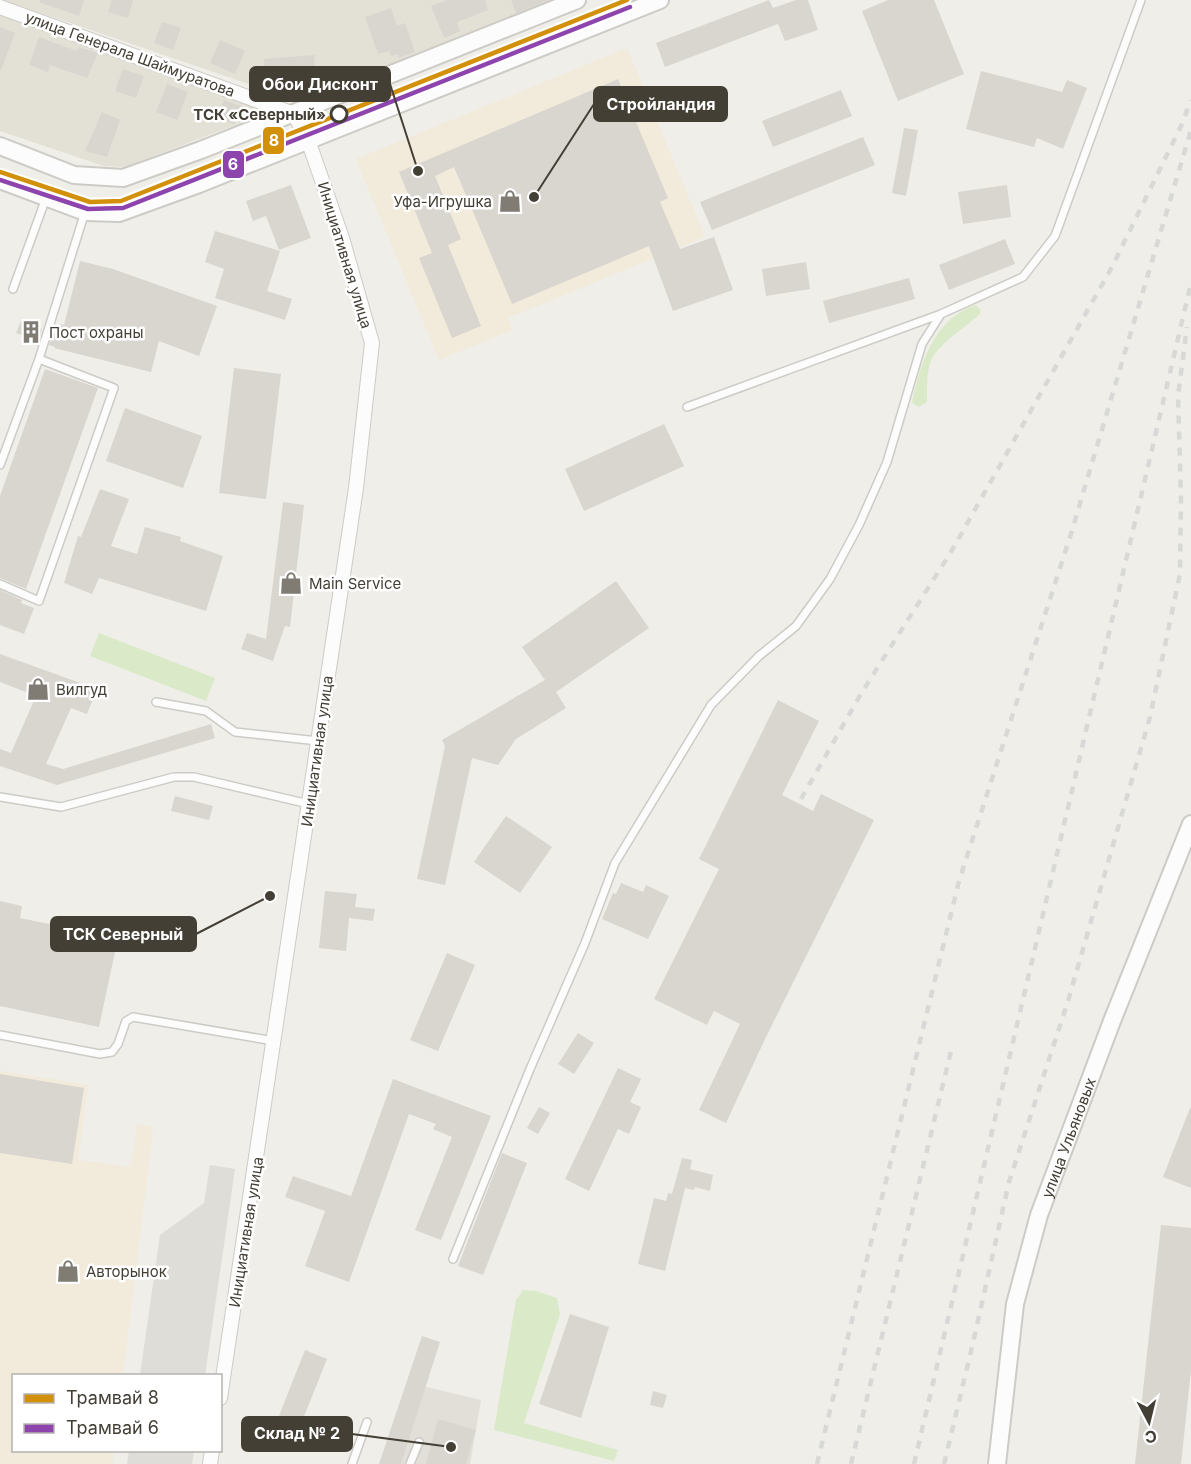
<svg xmlns="http://www.w3.org/2000/svg" width="1191" height="1464" font-family="Inter,sans-serif">
<style>
.residential{fill:#e3e0d5}
.commercial{fill:#f2eada}
.industrial{fill:#e2dfd9}
.green{fill:#daeac8}
.parking{fill:#deddd8}
.building{fill:#d9d6d0}
.lines{fill:none;stroke-linecap:round;stroke-linejoin:round}
.service-casing{stroke:#cdcbc5;stroke-width:10}
.minor-casing{stroke:#cdcbc5;stroke-width:16}
.tertiary-casing{stroke:#cdcbc5;stroke-width:20}
.service{stroke:#fdfcfc;stroke-width:7}
.minor{stroke:#fdfcfc;stroke-width:14}
.tertiary{stroke:#fdfcfc;stroke-width:16}
.rail{stroke:#d8d8d7;stroke-width:4.5;stroke-dasharray:8 8;stroke-linecap:butt}
.tram-1-casing{stroke:#fff;stroke-width:9}
.tram-2-casing{stroke:#fff;stroke-width:9}
.tram-1{stroke:#d3910b;stroke-width:4.5}
.tram-2{stroke:#8e44ad;stroke-width:4.5}
.stop-dot{fill:#fff;stroke:#443f35;stroke-width:3}
.labels{text-anchor:middle;dominant-baseline:central;stroke-width:5;stroke-linejoin:round;paint-order:stroke}
.street-label{font-size:15px;fill:#443f35;stroke:#fff}
.stop-label{font-size:15px;font-weight:bold;fill:#443f35;stroke:#fff;text-anchor:end}
.poi-label{font-size:15px;fill:#443f35;stroke:#fff;text-anchor:start}
.leader{fill:none;stroke:#443f35;stroke-width:2}
.callout-dot{fill:#443f35;stroke:#fff;stroke-width:2}
.callout{fill:#443f35;stroke:#443f35;stroke-width:2}
.callout-label{font-size:16px;text-anchor:middle;font-weight:bold;fill:#fff}
.line-badge{stroke:#fff;stroke-width:2}
.badge-label{font-size:16px;text-anchor:middle;font-weight:bold;fill:#fff}
</style>
<rect width="100%" height="100%" fill="#efeee8"/>
<path class="residential" d="M3,0H555L298,101Z
M0,11L278,109L124,167L104,166L0,131Z"/>
<path class="commercial" d="M627,48L705,237L508,318L512,330L439,360L356,159Z
M0,1071L88,1085L78,1160L131,1167L137,1124L153,1127L123,1375L14,1376V1450L114,1451L112,1464H0Z"/>
<path class="industrial" d="M418,1385L481,1400L470,1464H391Z"/>
<path class="green" d="M976,305L981,310L980,314C965,328 946,338 934,355C926,367 927,388 927,402L919,407L912,403C920,364 934,318 976,305Z
M99,633L215,678L206,701L90,656Z
M523,1290L536,1291L557,1298L560,1314L524,1423L618,1450L614,1461L494,1430L516,1300Z"/>
<path class="parking" d="M210,1165L235,1169L205,1375H140L160,1235L204,1203Z
M129,1451V1450L194,1451L192,1464H127Z"/>
<path class="building" d="M40,0H84L79,16L39,2Z
M112,0H133L128,18L108,12Z
M448,0H485L488,10L457,22L460,31L444,38L431,6Z
M511,0H549L516,13Z
M769,0L773,8L796,0H808L818,30L785,41L778,24L665,67L656,43Z
M888,0H934L964,74L898,101L862,11Z
M391,8L397,26L405,23L415,52L399,58L397,54L391,56L389,51L378,54L365,17Z
M162,22L181,28L173,50L154,43Z
M0,27L15,33L1,70H0Z
M39,37L77,51L78,47L98,53L87,78L50,65L48,72L29,65Z
M220,40L245,51L235,74L210,63Z
M314,55L316,84L266,87L264,59Z
M123,69L144,76L136,98L115,91Z
M981,71L1062,92L1067,80L1087,88L1063,149L1037,138L1034,147L966,129Z
M618,79L668,198L660,202L680,249L714,237L733,290L673,311L649,246L512,304L454,167L435,176L461,239L448,245L481,326L452,338L419,258L432,253L399,172Z
M167,84L188,92L177,120L156,112Z
M841,90L852,116L773,147L762,121Z
M224,100L241,106L234,124L217,118Z
M102,112L120,120L107,157L85,151Z
M904,128L918,130L906,196L892,193Z
M863,137L875,165L712,230L700,202Z
M291,185L311,238L279,250L266,216L253,221L246,201Z
M1007,185L1011,217L963,224L958,192Z
M215,231L280,251L267,291L292,299L285,320L215,298L224,269L205,262Z
M1005,239L1015,264L949,290L939,265Z
M80,261L113,269L217,306L199,356L159,341L151,372L54,348L55,347L49,345L53,333L58,335L60,324L64,325Z
M806,262L810,289L766,296L762,269Z
M909,278L915,299L829,323L823,301Z
M21,321L42,329L39,341L16,333Z
M234,368L281,374L266,499L219,493Z
M45,369L98,388L26,589L0,578V496Z
M125,408L202,436L183,488L106,461Z
M664,424L684,466L584,511L565,469Z
M100,489L129,499L111,546L137,554L145,527L181,537L180,541L223,556L206,611L99,578L92,594L64,583L78,536L81,537Z
M283,502L304,505L290,627L285,626L273,661L241,649L247,633L266,639Z
M616,581L649,628L556,692L566,708L516,739L498,765L472,758L445,885L417,879L445,746L442,740L545,680L522,647Z
M0,590L22,600L21,603L34,608L24,634L0,625Z
M0,654L97,689L87,714L71,708L46,764L63,769L211,724L215,738L57,785L0,766V749L11,753L36,696L0,682Z
M778,700L819,721L782,795L813,811L821,794L874,820L766,1037L726,1123L699,1110L740,1024L714,1011L707,1025L654,999L719,869L699,859Z
M175,796L213,806L209,820L171,811Z
M506,816L552,847L520,893L474,862Z
M621,883L643,892L646,885L669,896L648,939L602,919L613,893L616,894Z
M325,891L357,894L355,907L375,909L373,921L349,918L346,951L319,948Z
M0,901L22,906L20,918L118,938L99,1027L0,1006Z
M447,953L475,965L438,1051L410,1040Z
M578,1033L594,1043L574,1074L558,1064Z
M618,1068L641,1079L630,1102L641,1107L629,1134L618,1129L589,1191L565,1179Z
M0,1074L84,1088L72,1164L0,1153Z
M393,1079L491,1116L441,1240L415,1230L452,1137L433,1129L436,1124L409,1114L349,1282L305,1266L325,1211L285,1197L293,1176L351,1196Z
M539,1107L550,1113L538,1134L527,1128Z
M1190,1108H1191V1188L1163,1177Z
M502,1153L527,1163L483,1275L458,1266Z
M682,1158L692,1160L690,1169L713,1175L710,1191L695,1187L694,1190L685,1188L665,1271L638,1264L654,1198L666,1201L668,1193L672,1194Z
M1161,1225L1191,1228V1370L1181,1464H1135Z
M570,1314L609,1327L581,1418L539,1404Z
M422,1336L440,1342L401,1464H379Z
M305,1350L327,1359L291,1449L269,1441Z
M653,1391L667,1395L663,1408L650,1405Z
M438,1419L476,1430L466,1464H426Z"/>
<g class="lines">
<g class="service-casing">
<path id="service" d="M13,289L46,198
M687,407L941,314
M0,465L39,359L85,212
M0,584L39,601L114,388L39,359
M156,702L206,711L235,732L318,741
M0,797L61,807L174,777H194L309,804
M0,1035L100,1054L112,1052L118,1044L126,1021L133,1017L274,1041
M453,1259L530,1069L585,943L615,863L711,705L759,656L796,626L830,579L859,525L887,462L922,344L941,314L1023,277L1055,236L1141,0
M352,1464L367,1422
M410,1464L419,1442"/>
</g>
<g class="minor-casing">
<path id="minor" d="M0,7L294,114L308,140L342,238L372,343L356,488L220,1398
M210,1464L212,1450"/>
</g>
<g class="tertiary-casing">
<g id="tertiary">
<path d="M0,146L74,175L123,178L201,150L577,0"/>
<path d="M0,180L85,212L119,213L199,184L660,0"/>
<path id="s1" d="M997,1464L1015,1304L1039,1215L1112,1021L1191,824"/>
</g>
</g>
<use href="#service" class="service"/>
<use href="#minor" class="minor"/>
<use href="#tertiary" class="tertiary"/>
<path class="rail" d="M801,799L862,692L951,552L1112,267L1182,124L1191,100
M817,1464L959,881L1070,537L1191,130
M851,1464L951,1051
M914,1464L1191,283
M944,1464L973,1343L1009,1182L1068,1001L1150,717L1180,574L1181,498L1178,396L1187,327"/>
<g class="tram-1-casing">
<path id="tram-1" d="M0,172L90,202L121,201L627,0"/>
</g>
<g class="tram-2-casing">
<path id="tram-2" d="M0,180L88,209L123,208L630,7"/>
</g>
<use href="#tram-1" class="tram-1"/>
<use href="#tram-2" class="tram-2"/>
</g>
<defs>
<g id="shop-bare" transform="scale(1.8)"><path d="M-5-2.5h2.3a2.7 3.5 0 0 1 5.4 0H5L5.5 6h-11ZM-1.5-2.5h3a1.5 2.3 0 0 0-3 0Z" fill="#807c74" stroke="#fff" stroke-width="2.5" paint-order="stroke"/></g>
<g id="building-bare" transform="scale(1.8)"><path d="M-4-6H4V6H1V3H-1V6H-4ZM-2.5-4.3h1.7v1.8h-1.7ZM.8-4.3h1.7v1.8H.8ZM-2.5-1h1.7V.8h-1.7ZM.8-1h1.7V.8H.8Z" fill="#807c74" stroke="#fff" stroke-width="2.5" paint-order="stroke"/></g>
</defs>
<g fill-rule="evenodd">
<use href="#shop-bare" x="510" y="201"/>
<use href="#building-bare" x="31" y="332"/>
<use href="#shop-bare" x="291" y="583"/>
<use href="#shop-bare" x="38" y="689"/>
<use href="#shop-bare" x="68" y="1271"/>
</g>
<circle class="stop-dot" cx="339" cy="114" r="8"/>
<g class="labels">
<g class="street-label">
<text transform="translate(130 54) rotate(20)">улица Генерала Шаймуратова</text>
<text transform="translate(345 255) rotate(73)">Инициативная улица</text>
<text transform="translate(317 751) rotate(-82)">Инициативная улица</text>
<text stroke="none"><textPath href="#s1" startOffset="336">улица Ульяновых</textPath></text>
<text transform="translate(246 1232) rotate(-81)">Инициативная улица</text>
</g>
<g class="stop-label">
<text x="326" y="114">ТСК «Северный»</text>
</g>
<g class="poi-label">
<text x="492" y="201" text-anchor="end">Уфа-Игрушка</text>
<text x="49" y="332">Пост охраны</text>
<text x="309" y="583">Main Service</text>
<text x="56" y="689">Вилгуд</text>
<text x="86" y="1271">Авторынок</text>
</g>
</g>
<path class="leader" d="M418 171L390 84M534 197L594 104M270 896L196 934M451 1447L352 1434"/>
<g class="callout-dot">
<circle cx="418" cy="171" r="6"/>
<circle cx="534" cy="197" r="6"/>
<circle cx="270" cy="896" r="6"/>
<circle cx="451" cy="1447" r="6"/>
</g>
<g class="callout">
<rect x="250" y="67" width="140" height="34" rx="6"/>
<rect x="594" y="87" width="133" height="34" rx="6"/>
<rect x="51" y="917" width="145" height="34" rx="6"/>
<rect x="242" y="1417" width="110" height="34" rx="6"/>
</g>
<g class="callout-label">
<text x="320" y="90">Обои Дисконт</text>
<text x="661" y="110">Стройландия</text>
<text x="123" y="940">ТСК Северный</text>
<text x="297" y="1439">Склад № 2</text>
</g>
<g class="line-badge">
<rect x="262" y="126" width="23" height="29" rx="6" fill="#d3910b"/>
<rect x="222" y="150" width="23" height="29" rx="6" fill="#8e44ad"/>
</g>
<g class="badge-label">
<text x="274" y="146">8</text>
<text x="233" y="170">6</text>
</g>
<rect x="12" y="1374" width="210" height="78" fill="#ffffff" stroke="#b4b2ae" stroke-width="1.5"/>
<rect x="24" y="1394" width="30" height="9" fill="#d3910b" stroke="#b4b2ae" stroke-width="1.5"/>
<text x="66" y="1404" font-size="18" fill="#443f35">Трамвай 8</text>
<rect x="24" y="1424" width="30" height="9" fill="#8e44ad" stroke="#b4b2ae" stroke-width="1.5"/>
<text x="66" y="1434" font-size="18" fill="#443f35">Трамвай 6</text>
<g transform="translate(1149 1422) rotate(173)" stroke="#ffffff" stroke-width="4.5" paint-order="stroke">
<path d="M0-4.5L10 22L0 15L-10 22Z" fill="#443f35"/>
<text y="-9" font-size="16" font-weight="bold" text-anchor="middle" fill="#443f35">С</text>
</g>
</svg>
